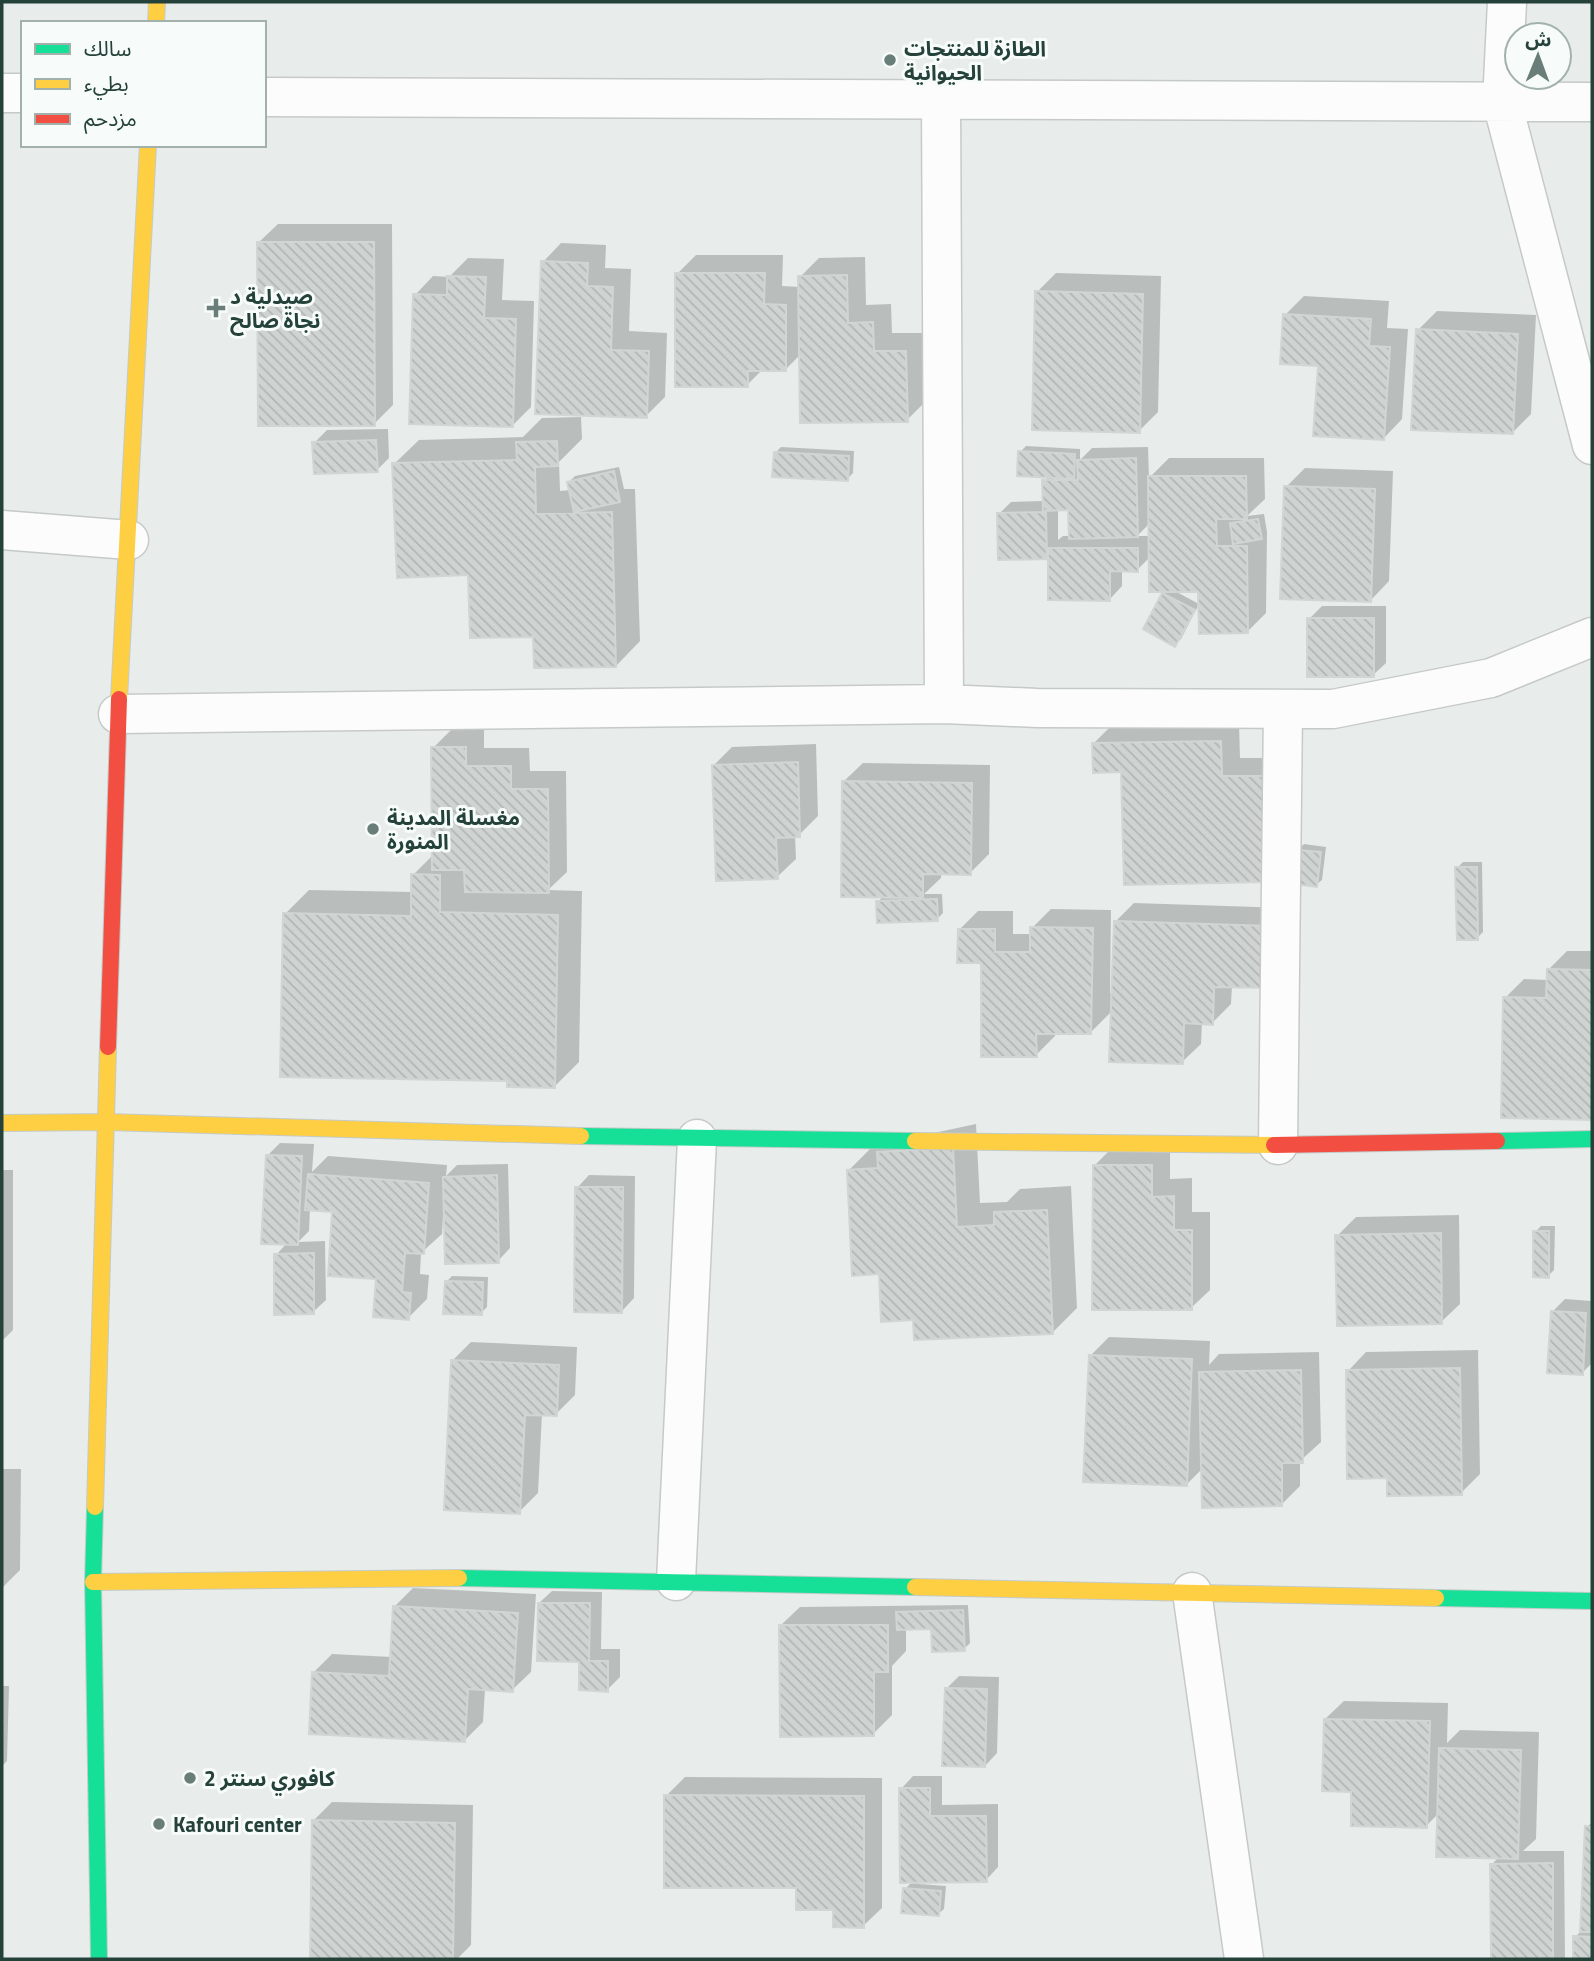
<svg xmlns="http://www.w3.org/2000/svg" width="1594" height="1961" font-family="'Titillium Web','Noto Sans Arabic',sans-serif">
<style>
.shadow{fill:#0003;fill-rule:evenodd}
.building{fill:url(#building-back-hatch);stroke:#d1d6d4;stroke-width:2}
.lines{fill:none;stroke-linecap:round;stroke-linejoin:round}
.street-casing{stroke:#c5cac8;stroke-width:41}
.fast-casing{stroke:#c3cbc8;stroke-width:18}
.slow-casing{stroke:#c3cbc8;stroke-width:18}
.jam-casing{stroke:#c3cbc8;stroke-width:18}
.street{stroke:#fcfcfc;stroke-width:38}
.fast{stroke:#16e098;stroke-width:16}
.slow{stroke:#ffcf43;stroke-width:16}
.jam{stroke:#f24e42;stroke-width:16}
.poi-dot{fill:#697e78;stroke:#f7fbf9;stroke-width:2.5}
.labels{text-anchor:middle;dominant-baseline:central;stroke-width:6;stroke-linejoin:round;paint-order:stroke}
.poi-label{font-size:21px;font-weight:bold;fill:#24423a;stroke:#f7fbf9;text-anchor:start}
</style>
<defs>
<pattern id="building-back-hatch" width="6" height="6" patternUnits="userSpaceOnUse" patternTransform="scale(1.75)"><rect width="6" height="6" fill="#cfd4d2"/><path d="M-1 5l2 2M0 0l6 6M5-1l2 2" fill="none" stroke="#b2b7b5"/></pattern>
</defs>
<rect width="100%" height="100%" fill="#e8edeb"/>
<path class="shadow" d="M278,224H392L393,405L374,424L259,242Z
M561,243L606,245L605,268L631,269L629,331L667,333L665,397L646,416L543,262Z
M696,255H783L782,286L800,287V277L819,258L865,257L866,305L891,304L892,333H924L926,401L907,420L801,354L785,370H762L747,385L677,274Z
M468,258L504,259L502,300L534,301L531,407L512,426L415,295L433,276L449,277Z
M1056,273L1161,276L1158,412L1139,431L1037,292Z
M1304,296L1389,301L1387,328L1408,329L1402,419L1384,438L1320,364L1285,315Z
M1437,311L1536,315L1531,414L1512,433L1418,330Z
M581,417L582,439L559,462L560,491L571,490L569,482L575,476L619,467L624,489H635L640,641L616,666L535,635L469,574L394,464L419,440L523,437L542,418Z
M388,429L389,458L377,470L314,443L327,430Z
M1026,446L1080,449V460L1092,448L1148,447L1149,478L1169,458H1264L1265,499L1247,516L1264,514L1267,532L1266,613L1247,632L1200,590H1173L1199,604L1181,639L1175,644L1164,594L1168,590L1151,556L1137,570H1122V586L1110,599L1050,554L1046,558L999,514L1011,502L1044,501V481L1049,476L1020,452ZM1058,509H1069L1070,536H1063L1058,540ZM1150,523L1151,536H1137Z
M781,447L854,451L853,473L847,479L775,453Z
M1305,468L1393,471L1389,581L1371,600L1286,487Z
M1322,606H1386V663L1373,675L1309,619Z
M1239,723L1240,758H1282L1264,880L1123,771L1094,743L1112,725Z
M452,729H484V748H529L530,771H566L567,872L548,890L582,891L579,1062L555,1086L509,1080L285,914L309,890L413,892V875L433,855V748Z
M816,744L818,816L799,835H795L796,859L777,877L714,765L732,747Z
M863,763L990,765L989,854L970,873H941V878L924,894H942L943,913L937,919L878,902L883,896L844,781Z
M1304,844L1326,847L1322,880L1316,885L1298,850Z
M1463,862H1482L1483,932L1477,938L1457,868Z
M1134,903L1290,908L1232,985L1231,1004L1212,1023L1202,1022L1201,1044L1182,1062L1112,1011L1091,1032H1055V1036L1036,1055L983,961L959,930L978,911H1013V934H1032V928L1051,909L1111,910L1110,993L1113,994L1115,922Z
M1567,951H1592V1118L1503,1116L1505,998L1524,979L1548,980V970Z
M976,1124L980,1203L1007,1202L1020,1189L1071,1186L1077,1308L1053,1332L914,1318L880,1272L849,1170L873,1146Z
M280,1143L314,1144L312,1172L328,1156L447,1165L446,1176L457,1165L508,1164L510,1248L498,1261L443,1216L442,1234L421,1253L420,1274L429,1275L427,1299L408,1318L378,1278L334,1210L310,1209L309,1231L298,1242L325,1241L326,1300L313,1312L276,1255L287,1243L267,1156Z
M1113,1147H1170V1179L1192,1178V1212H1210V1290L1191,1308L1094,1166Z
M2,1170H13V1330L2,1341Z
M589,1175L635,1176L634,1298L622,1311L577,1188Z
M1459,1215L1460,1304L1441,1322L1337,1236L1356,1217Z
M1541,1226H1555L1554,1270L1548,1276L1535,1232Z
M452,1276L488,1277L487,1307L481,1313L446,1282Z
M1565,1299L1592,1301V1363L1582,1373L1552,1312Z
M1109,1337L1210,1341L1209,1365L1219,1354L1319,1352L1321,1442L1300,1461V1486L1282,1504L1203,1468L1186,1485L1090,1356Z
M471,1342L577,1347L575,1395L556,1414H542L538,1493L519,1512L452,1361Z
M1478,1350L1480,1474L1461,1493L1348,1371L1366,1352Z
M2,1469H21L20,1570L2,1588Z
M413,1588L536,1594L531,1672L512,1690L485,1689L483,1722L464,1741L313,1673L332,1654L392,1657L394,1607Z
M552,1591L602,1592L601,1649H620V1677L607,1690L581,1660L539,1603Z
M968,1605L970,1643L964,1649L932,1627L906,1628V1651L892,1666V1715L873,1734L781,1625L800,1607Z
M959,1676L999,1677L997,1753L985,1766L946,1689Z
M2,1686H9L7,1761L2,1766Z
M1344,1701L1448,1703L1447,1743L1460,1730L1539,1732L1536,1839L1523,1851H1564L1565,1959H1493L1492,1864L1499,1857L1439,1813L1426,1826L1353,1790L1325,1719Z
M913,1776H942V1805L998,1804V1867L986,1880L919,1881V1884L946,1886L944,1909L938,1914L905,1889L913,1881L901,1789Z
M685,1777L882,1778V1908L863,1926L798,1886L666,1796Z
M332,1802L473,1805L471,1945L457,1959H312L313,1821Z
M1592,1822V1959H1574L1575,1937L1582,1930L1587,1827Z"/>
<path class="building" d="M257,242H374L375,426H258Z
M541,261L588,263L587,286L613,287L611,350L649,351L647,418L535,414Z
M675,273H765L764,304L786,305V371H748V387H675Z
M847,275L848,323L873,322L874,351H906L908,422L800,423L798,276Z
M447,276L486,277L484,318L516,319L513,427L409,424L413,294L447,295Z
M1035,291L1143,294L1140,433L1032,430Z
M1283,314L1371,319L1369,346L1390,347L1384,440L1313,436L1318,366L1280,364Z
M1416,329L1518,334L1513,434L1411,430Z
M376,440L378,472L314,474L312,442Z
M557,441L558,466L535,467L536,514L612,512L616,667L534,668L533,637L470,638L468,575L397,578L392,463L517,460L516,442Z
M1018,451L1075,454L1074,479L1017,476Z
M774,452L849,456L848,481L772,477Z
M1136,458L1138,537L1069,539L1068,510L1043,511L1042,480H1078L1077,460Z
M614,471L620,502L574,512L567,482Z
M1148,476H1246L1247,519H1216L1217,546H1247L1248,633L1199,634L1198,592H1149Z
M1284,486L1375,489L1371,602L1280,599Z
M1046,512L1047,559L998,560L997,513Z
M1258,519L1262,539L1233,544L1230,523Z
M1048,548H1138V572L1110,571V601L1048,600Z
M1162,593L1195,610L1175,647L1143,629Z
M1307,618H1374V677H1307Z
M1221,741L1222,776H1264L1265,882L1124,885L1121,772L1093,773L1092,743Z
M431,747H466V766H511V789H548L549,893L465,892L464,870H432Z
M798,762L800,837L776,838L778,879L716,881L712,765Z
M842,781L972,783L971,875L923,874V898L841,897Z
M1297,850L1321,852L1317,887L1293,884Z
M1455,867H1477L1478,940H1457Z
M411,874L440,875V912L558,915L555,1088L507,1087V1081L280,1077L283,913L411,916Z
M937,899L938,921L877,923L876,901Z
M1114,921L1272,926L1270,988L1214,987L1213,1025L1184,1023L1183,1064L1109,1062Z
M1030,927L1093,928L1091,1034H1036L1037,1057H981V963H957L958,929H995V952H1030Z
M1547,969L1592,970V1120L1501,1118L1503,997L1546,998Z
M953,1148L957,1227L994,1225V1212L1047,1210L1053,1334L914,1340L913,1320L881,1322L879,1274L852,1276L847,1170L878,1168L877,1152Z
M266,1155L302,1156L298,1245L261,1244Z
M1093,1165H1152V1197L1174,1196V1230H1192V1310H1092Z
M308,1174L429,1183L424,1254L405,1253L402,1292L411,1293L409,1320L373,1317L376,1279L328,1276L332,1212L305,1210Z
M497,1175L499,1263L445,1264L443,1177Z
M575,1187H623L622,1313L574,1312Z
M1533,1231H1549V1278L1533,1277Z
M1441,1233L1442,1324L1337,1326L1335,1235Z
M314,1253V1314L274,1315V1254Z
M445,1281L483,1282L482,1315L443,1314Z
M1551,1311L1586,1313L1583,1375L1547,1373Z
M1089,1355L1192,1359L1187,1486L1083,1482Z
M451,1360L559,1365L557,1416L525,1415L520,1514L444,1510Z
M1460,1368L1462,1495L1387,1496V1478L1347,1479L1346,1370Z
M1301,1370L1303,1463H1282V1506L1202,1508L1199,1372Z
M538,1603H590L589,1661H608V1692L579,1690V1662L537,1661Z
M393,1606L518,1613L513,1692L468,1689L465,1742L309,1734L312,1672L389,1676Z
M963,1610L965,1651L932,1652L931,1629L897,1630L896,1612Z
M779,1625H888V1672H874V1736L780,1737Z
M945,1688L987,1689L985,1767L942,1766Z
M1324,1719L1430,1721L1427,1828L1351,1826V1792L1322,1791Z
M1439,1748L1521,1750L1518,1859L1436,1857Z
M899,1788H930V1816H986L987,1882L900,1883Z
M664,1795L864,1796V1928L833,1927V1910H796V1888H664Z
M312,1820L455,1823L453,1959H310Z
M1585,1826L1592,1827V1932H1580Z
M1553,1863V1959H1491L1490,1864Z
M903,1888L941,1891L939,1916L901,1913Z
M1573,1936L1592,1937V1959H1573Z"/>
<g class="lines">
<g class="street-casing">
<path id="street" d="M1507,2L1502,102L1592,445
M2,93H23
M264,97L1592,102
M941,100L944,704
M2,530L129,540
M118,714L944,704L1037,708L1333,709L1491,678L1592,637
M1278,1145L1283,709
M676,1581L697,1139
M1192,1592L1244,1959"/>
</g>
<g class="fast-casing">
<path id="fast" d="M581,1136L915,1141
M1497,1141L1592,1139
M95,1507L93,1582L99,1959
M459,1578L915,1587
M1436,1598L1592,1601"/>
</g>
<g class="slow-casing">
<path id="slow" d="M156,23L157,2
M119,699L148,145
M2,1123L107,1122L581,1136
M915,1141L1274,1145
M95,1507L108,1047
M93,1582L459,1578
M915,1587L1436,1598"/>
</g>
<g class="jam-casing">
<path id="jam" d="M108,1047L119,699
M1274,1145L1497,1141"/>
</g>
<use href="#street" class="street"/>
<use href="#fast" class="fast"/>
<use href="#slow" class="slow"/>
<use href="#jam" class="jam"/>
</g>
<g class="poi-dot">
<circle cx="890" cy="60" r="7"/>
<path d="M212.5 297.5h7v7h7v7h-7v7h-7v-7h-7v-7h7z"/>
<circle cx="373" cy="829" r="7"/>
<circle cx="190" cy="1778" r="7"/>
<circle cx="159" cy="1824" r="7"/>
</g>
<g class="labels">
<g class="poi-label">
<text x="904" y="48">الطازة للمنتجات<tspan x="904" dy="24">الحيوانية</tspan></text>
<text x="230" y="296">صيدلية د<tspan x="230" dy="24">نجاة صالح</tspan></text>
<text x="387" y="817">مغسلة المدينة<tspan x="387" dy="24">المنورة</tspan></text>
<text x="204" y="1778">كافوري سنتر 2</text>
<text x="173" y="1824">Kafouri center</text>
</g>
</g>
<rect width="1594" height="1961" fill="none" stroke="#24423a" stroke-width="7"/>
<rect x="21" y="21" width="245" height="126" fill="#f7fbf9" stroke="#a3b1ad" stroke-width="2"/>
<rect x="35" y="44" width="35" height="10" fill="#16e098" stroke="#a3b1ad" stroke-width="2"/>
<text x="84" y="56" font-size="21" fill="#24423a">سالك</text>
<rect x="35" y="79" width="35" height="10" fill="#ffcf43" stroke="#a3b1ad" stroke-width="2"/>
<text x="84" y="91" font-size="21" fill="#24423a">بطيء</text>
<rect x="35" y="114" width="35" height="10" fill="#f24e42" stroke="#a3b1ad" stroke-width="2"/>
<text x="84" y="126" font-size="21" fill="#24423a">مزدحم</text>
<g transform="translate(1538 56) rotate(1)"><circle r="33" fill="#f7fbf9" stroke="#a3b1ad" stroke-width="2"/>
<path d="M0-5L12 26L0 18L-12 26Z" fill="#697e78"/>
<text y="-10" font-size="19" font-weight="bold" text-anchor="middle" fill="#24423a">ش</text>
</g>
</svg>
